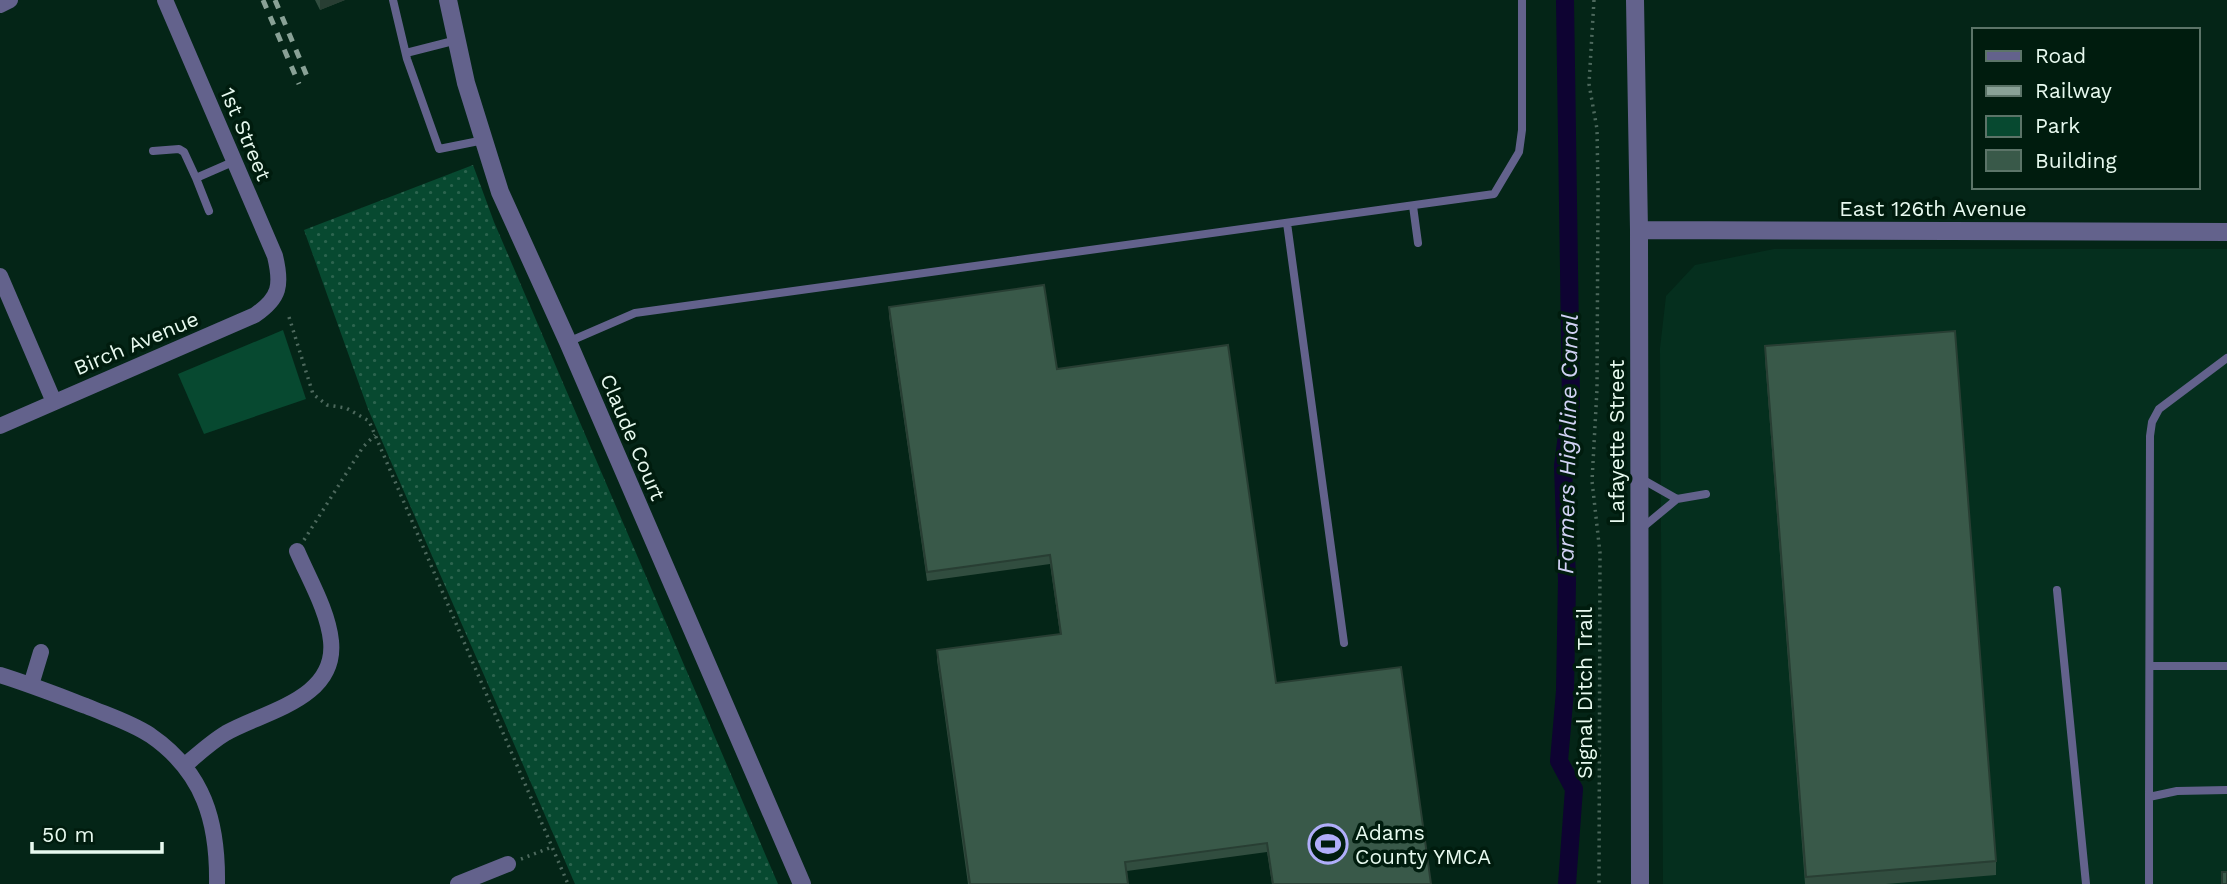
<svg xmlns="http://www.w3.org/2000/svg" width="2227" height="884" font-family="'Work Sans',sans-serif">
<style>
.built{fill:#052f1e}
.grass{fill:url(#grass-dots)}
.green{fill:#074930}
.lines{fill:none;stroke-linecap:round;stroke-linejoin:round}
.canal{stroke:#0e0332;stroke-width:18}
.path{stroke:#4d695d;stroke-width:3.5;stroke-dasharray:2 5;stroke-linecap:butt}
.service{stroke:#63628c;stroke-width:8}
.minor{stroke:#63628c;stroke-width:16}
.tertiary{stroke:#63628c;stroke-width:18}
.rail{stroke:#89a196;stroke-width:5;stroke-dasharray:9 9;stroke-linecap:butt}
.wall{fill:#314d3f}
.shaded-wall{fill:#283e33}
.building{fill:#395949;stroke:#283e33;stroke-width:2}
.labels{text-anchor:middle;dominant-baseline:central;stroke-width:7;stroke-linejoin:round;paint-order:stroke}
.street-label{font-size:21px;fill:#e7f9ef;stroke:#001c0e}
.poi-label{font-size:21px;fill:#e7f9ef;stroke:#001c0e;text-anchor:start}
.water-label{font-size:23px;font-style:italic;fill:#d1d2f4;stroke:#001c0e}
</style>
<defs>
<pattern id="grass-dots" width="8" height="8" patternUnits="userSpaceOnUse" patternTransform="scale(1.75)"><rect width="8" height="8" fill="#074930"/><path d="M2 2h.1M6 6h.1" fill="none" stroke="#2b644e" stroke-width="1.8" stroke-linecap="round"/></pattern>
</defs>
<rect width="100%" height="100%" fill="#042517"/>
<path class="built" d="M1774,249H2227V884H1663L1660,348L1666,296L1695,265Z"/>
<path class="grass" d="M473,165L494,222L778,884H575L368,409L304,230Z"/>
<path class="green" d="M283,330L306,399L204,434L178,374Z"/>
<g class="lines">
<path class="canal" d="M1565,0L1571,404L1563,466L1567,581L1565,691L1559,761L1574,789L1567,884"/>
<path class="path" d="M1594,0L1589,84L1597,129L1598,190L1597,389L1592,481L1600,553L1599,884
M289,317L313,394L327,405L346,408L369,421L568,884
M304,540L363,447L375,435
M521,859L552,847"/>
<path class="service" d="M393,0L407,59L439,149L484,140
M406,53L457,40
M153,151L179,149L184,152L196,178
M1413,206L1418,243
M209,211L196,178L235,161
M1287,223L1344,643
M568,342L635,313L1494,194L1519,152L1522,130V0
M1640,478L1677,499
M1642,528L1677,499L1706,494
M2057,590L2086,884
M2150,666H2227
M2149,797L2150,436L2152,422L2159,409L2227,358
M2149,884V797L2177,791L2227,790"/>
<path class="minor" d="M0,5L10,0
M0,276L54,402
M0,426L255,315C280,298 282,285 275,256L165,0
M0,675C29,684 57,695 86,706C107,715 130,722 150,735C204,772 218,822 217,884
M31,685L41,652
M184,766C197,755 211,742 226,733C265,711 337,699 331,641C328,611 309,579 297,551
M458,884L508,864"/>
<path class="tertiary" d="M448,0L466,83L500,192L568,342L802,884
M1635,0L1639,230L1640,884
M1639,230L2227,232"/>
<path class="rail" d="M263,0L299,84
M275,0L309,81"/>
</g>
<path class="wall" d="M315,0H345L320,10Z
M889,307L1057,369L1276,683L1431,884H1272L1267,852L1127,871L1128,884H968L937,660V650L1060,634L1050,564L927,581L889,316Z
M1765,346L1996,861V875L1886,884H1805L1765,359Z"/>
<path class="shaded-wall" d="M320,0H345L320,10Z"/>
<path class="building" d="M1044,285L1057,369L1228,345L1276,683L1401,667L1431,884H1273L1267,843L1125,862L1128,884H970L937,650L1061,634L1050,555L927,572L889,307Z
M1955,331L1996,861L1806,877L1765,346Z
M2222,872H2227V884H2222Z"/>
<defs>
<g id="stadium-ring" transform="scale(2.0125)"><circle r="9.5" fill="#001c0e" stroke="#b0aefa" stroke-width="1.5"/><path d="M0-5a6.5 5 0 1 0 0 10a6.5 5 0 1 0 0-10ZM-3.5-1.8h7v3.6h-7Z" fill="#b0aefa"/></g>
</defs>
<g fill-rule="evenodd">
<use href="#stadium-ring" x="1328" y="844"/>
</g>
<g class="labels">
<g class="street-label">
<text transform="translate(246 134) rotate(67)">1st Street</text>
<text x="1933" y="208">East 126th Avenue</text>
<text transform="translate(136 343) rotate(-23)">Birch Avenue</text>
<text transform="translate(633 437) rotate(67)">Claude Court</text>
<text transform="translate(1616 442) rotate(-90)">Lafayette Street</text>
<text transform="translate(1584 693) rotate(-90)">Signal Ditch Trail</text>
</g>
<g class="poi-label">
<text x="1355" y="832">Adams<tspan x="1355" dy="24">County YMCA</tspan></text>
</g>
<g class="water-label">
<text transform="translate(1568 444) rotate(-89)">Farmers Highline Canal</text>
</g>
</g>
<rect x="1972" y="28" width="228" height="161" fill="#001c0e" stroke="#5c7468" stroke-width="2"/>
<rect x="1986" y="51" width="35" height="10" fill="#63628c" stroke="#5c7468" stroke-width="2"/>
<text x="2035" y="63" font-size="21" fill="#e7f9ef">Road</text>
<rect x="1986" y="86" width="35" height="10" fill="#89a196" stroke="#5c7468" stroke-width="2"/>
<text x="2035" y="98" font-size="21" fill="#e7f9ef">Railway</text>
<rect x="1986" y="116" width="35" height="21" fill="#074930" stroke="#5c7468" stroke-width="2"/>
<text x="2035" y="133" font-size="21" fill="#e7f9ef">Park</text>
<rect x="1986" y="150" width="35" height="21" fill="#395949" stroke="#5c7468" stroke-width="2"/>
<text x="2035" y="168" font-size="21" fill="#e7f9ef">Building</text>
<path d="M32 842v10h130v-10" fill="none" stroke="#e7f9ef" stroke-width="3.5"/>
<text x="42" y="842" font-size="21" fill="#e7f9ef" stroke="#001c0e" stroke-width="5" paint-order="stroke">50 m</text>
</svg>
